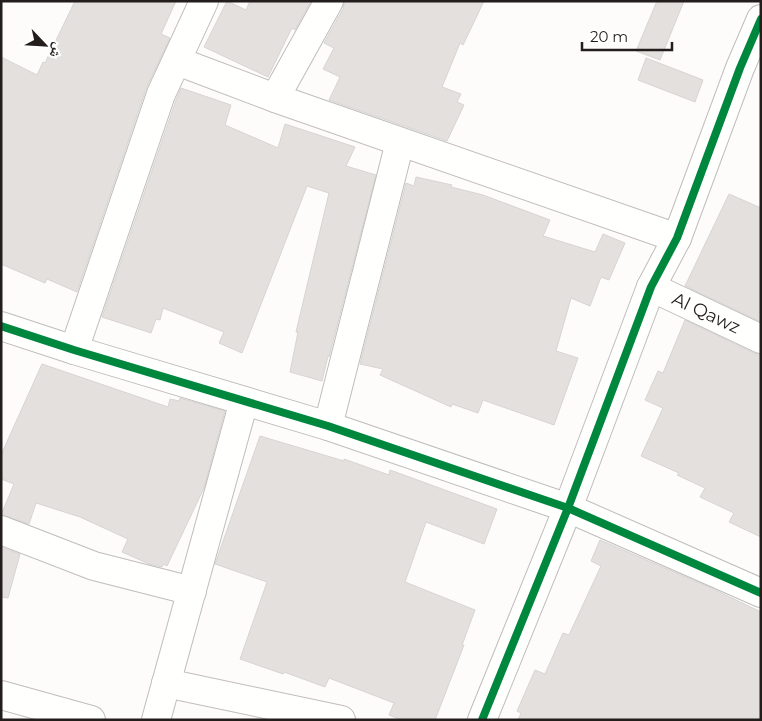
<svg xmlns="http://www.w3.org/2000/svg" width="762" height="721" font-family="Montserrat,'Noto Naskh Arabic',sans-serif">
<style>
.building{fill:#e3e0de;stroke:#d7d4d2}
.lines{fill:none;stroke-linecap:round;stroke-linejoin:round}
.minor-casing{stroke:#c0bdbb;stroke-width:30}
.minor{stroke:#fffffe;stroke-width:28}
.cycleway-casing{stroke:#fff;stroke-width:11}
.cycleway{stroke:#00873e;stroke-width:8}
.labels{text-anchor:middle;dominant-baseline:central;stroke-width:4;stroke-linejoin:round;paint-order:stroke}
.street-label{font-size:18px;fill:#231e1c;stroke:#fff}
</style>
<rect width="100%" height="100%" fill="#fdfcfb"/>
<path class="building" d="M75,1H176L161,34L170,38L146,89L77,292L47,279L45,283L1,264V57L37,75L43,62L45,63Z
M227,1L246,10L250,1H311L295,30L292,28L286,40L268,77L204,47Z
M345,1H484L463,45L460,43L442,87L461,94L457,102L464,105L447,141L329,100L340,77L323,69L334,48L324,43L343,9Z
M657,1H684L660,60L636,51Z
M646,58L703,80L695,102L638,80Z
M181,88L231,105L225,125L278,148L285,124L355,147L346,166L376,175L329,357L328,356L322,381L290,372L298,332H296L329,193L307,186L242,353L219,343L224,332L163,308L160,320L156,319L151,333L102,317L176,100Z
M416,177L452,185L451,187L483,195L550,220L543,236L595,252L603,234L625,243L609,280L601,277L590,306L571,298L556,351L578,358L554,425L483,400L478,413L452,404L451,407L380,375L383,369L360,364L406,183L414,186Z
M729,194L761,208V322L685,286Z
M685,320L754,353L761,354V537L729,522L734,513L700,497L705,488L677,475L679,473L641,456L663,408L645,400L658,371L663,373Z
M42,364L168,407L170,399L179,401L180,398L225,411L204,488L167,566L164,564L162,567L149,564L122,552L128,539L80,517L36,503L29,524L1,515L14,484L1,479V455Z
M260,436L344,461V459L389,475L390,470L497,509L484,544L426,522L405,582L475,610L462,645H464L435,720H402L389,715L394,703L329,678L325,687L284,672L283,674L240,659L267,582L215,564Z
M600,540L709,587L761,612V720H518L521,713L517,711L535,670L545,674L563,633L569,635L601,566L591,561Z
M1,547L20,554L8,598L1,597Z"/>
<g class="lines">
<g class="minor-casing">
<g id="minor">
<path d="M177,61L275,98L677,238"/>
<path d="M275,98L329,1"/>
<path id="s1" d="M651,287L761,339"/>
<path d="M1,326L74,350L328,426L568,508L761,593"/>
<path d="M74,350L161,94L204,1"/>
<path d="M328,426L400,142"/>
<path d="M1,530L94,566L192,591"/>
<path d="M166,683L341,720"/>
<path d="M1,695L91,720"/>
<path d="M156,720L244,401"/>
<path d="M482,720L568,508L651,287L677,238L740,68L761,19"/>
</g>
</g>
<use href="#minor" class="minor"/>
<g class="cycleway-casing">
<path id="cycleway" d="M1,326L74,350L328,426L568,508L761,593
M482,720L568,508L651,287L677,238L740,68L761,19"/>
</g>
<use href="#cycleway" class="cycleway"/>
</g>
<g class="labels">
<g class="street-label">
<text stroke="none"><textPath href="#s1" startOffset="61">Al Qawz</textPath></text>
</g>
</g>
<rect width="762" height="721" fill="none" stroke="#231e1c" stroke-width="5"/>
<g transform="translate(45 45) rotate(115)" stroke="#ffffff" stroke-width="4" paint-order="stroke">
<path d="M0-4L9 19L0 12L-9 19Z" fill="#231e1c"/>
<text y="-8" font-size="14" font-weight="bold" text-anchor="middle" fill="#231e1c">ش</text>
</g>
<path d="M582 42v8h90v-8" fill="none" stroke="#231e1c" stroke-width="2.5"/>
<text x="590" y="42" font-size="15" fill="#231e1c" stroke="#ffffff" stroke-width="4" paint-order="stroke">20 m</text>
</svg>
